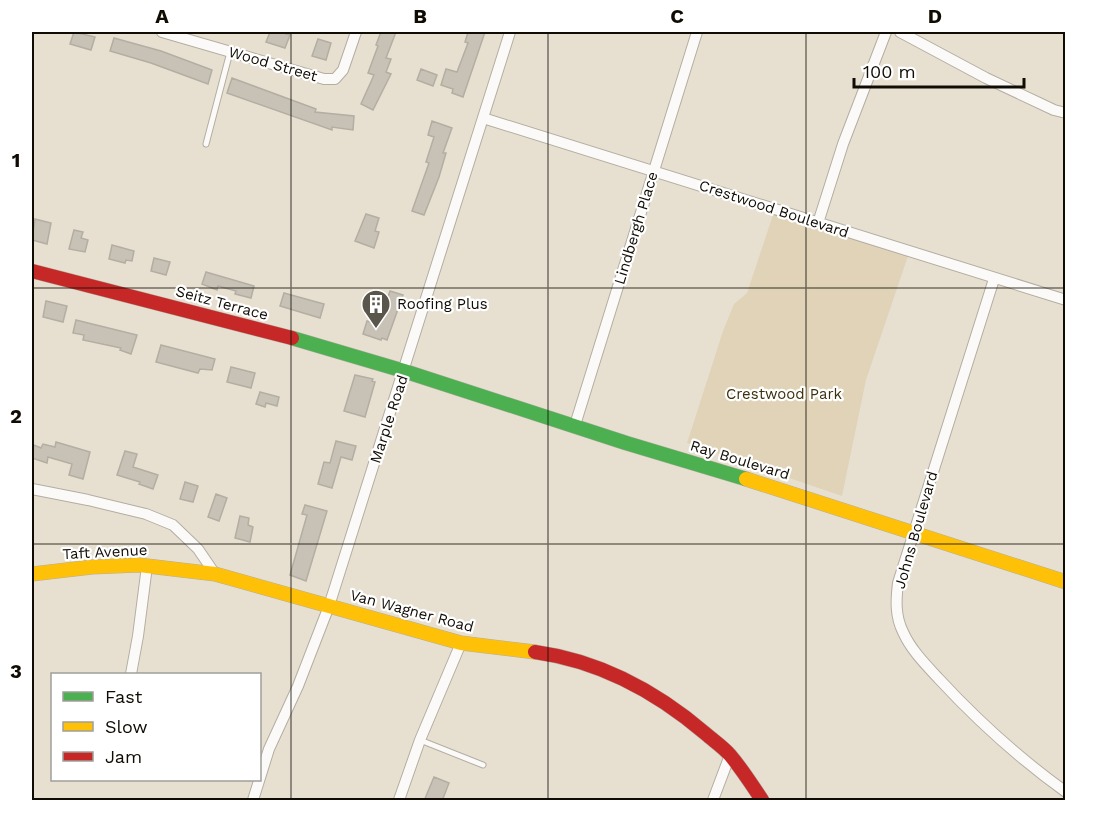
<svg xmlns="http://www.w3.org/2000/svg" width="1097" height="832" font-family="'Work Sans',sans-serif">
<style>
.green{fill:#e0d3b8}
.building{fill:#c8c2b6;stroke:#b3aea2;stroke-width:1.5}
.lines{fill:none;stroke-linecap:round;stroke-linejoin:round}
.lane-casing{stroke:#b3aea2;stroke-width:7}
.street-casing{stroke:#b3aea2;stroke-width:12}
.fast-casing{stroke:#b3aea2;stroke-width:15}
.slow-casing{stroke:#b3aea2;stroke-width:15}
.jam-casing{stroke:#b3aea2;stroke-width:15}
.lane{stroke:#fbfaf8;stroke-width:5}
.street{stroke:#fbfaf8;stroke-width:10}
.fast{stroke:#4caf50;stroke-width:14}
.slow{stroke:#ffc107;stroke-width:14}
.jam{stroke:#c62828;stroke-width:14}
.grid{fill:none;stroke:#100c04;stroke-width:1.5;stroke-opacity:0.55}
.labels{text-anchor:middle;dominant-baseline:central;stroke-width:4.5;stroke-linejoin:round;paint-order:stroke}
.street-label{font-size:15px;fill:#100c04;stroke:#fff}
.poi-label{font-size:15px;fill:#100c04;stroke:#fff;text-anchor:start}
.park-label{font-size:15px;fill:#3f300d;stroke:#fff}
.neatline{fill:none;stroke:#100c04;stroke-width:2}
.grid-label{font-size:20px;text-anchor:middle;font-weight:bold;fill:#100c04}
</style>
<rect width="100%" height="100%" fill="#e7e0d1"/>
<path class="green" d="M774,212L908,256L866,380L842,496L687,443L723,331L734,304L747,293Z"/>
<path class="building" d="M74,32L95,37L91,50L70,44Z
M270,32H280L290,35L285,48L266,42Z
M381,32H396L386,58L391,59L386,72L391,74L373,110L361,104L374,75L368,73L378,46L376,45Z
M468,32H485L463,97L452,93L453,89L441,85L446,69L457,72L468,43L465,42Z
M114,38L161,51L212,70L208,84L151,63L110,51Z
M318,39L331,43L326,60L312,56Z
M421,69L437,75L433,86L417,80Z
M232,78L316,109L315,112L354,116L353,130L332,127V130L227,93Z
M432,121L452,128L443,153H446L439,177L424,215L412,211L429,163L426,162L434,137L428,135Z
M366,214L379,218L375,231L379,232L374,248L355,241Z
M35,219L51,223L47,244L32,240Z
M74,230L83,232L81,238L88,240L85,252L69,249Z
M112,245L134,251L132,261L126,260L125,263L109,259Z
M154,258L170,262L166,275L151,271Z
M206,272L254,286L251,298L235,294L236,291L218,286L217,290L202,284Z
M390,291L403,295L387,340L382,338L381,340L363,334L367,321L374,323L375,320L380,321Z
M284,293L324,304L320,318L280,306Z
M46,301L67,306L63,322L43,317Z
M76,320L137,335L131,354L120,350L121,348L83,340L84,335L73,333Z
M161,345L215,359L212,370L200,369L198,373L156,362Z
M231,367L255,373L251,388L227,382Z
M355,375L373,379L372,381L375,382L365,417L344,411Z
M260,392L279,397L277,406L266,403L265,407L256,404Z
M336,441L356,446L352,460L341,457L332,488L318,484L324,462L330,463Z
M56,442L90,452L83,479L69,475L72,464L48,457L47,463L32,458L34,445L41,448L43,444L55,447Z
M125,451L137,454L133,467L158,475L153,489L139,484L140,482L117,475Z
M185,482L198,486L193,502L180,499Z
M216,494L227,498L219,521L208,517Z
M305,505L327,511L306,581L290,575L307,515L302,514Z
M240,516L249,518L248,525L253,527L250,542L235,538Z
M434,777L449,783L442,801H424Z"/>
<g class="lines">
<g class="lane-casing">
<path id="lane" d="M206,144L230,52
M420,740L483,765"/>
</g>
<g class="street-casing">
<path id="street" d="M162,32L324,79H335L343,70L356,32
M900,32L986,78L1054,110L1066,113
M483,118L1066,300
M818,223L843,144L886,32
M994,279L898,583C896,600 895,616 903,632C911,650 926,665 939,679C977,720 1020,759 1066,792
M575,425L697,32
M32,489L88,500L146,514L173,525L198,549L215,574
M131,674L138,636L147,566
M253,800L269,749L298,686L329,606L510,32
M399,800L420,740L461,643
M713,800L730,755"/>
</g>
<g class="fast-casing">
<path id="fast" d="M292,338L404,371L626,443L746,479"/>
</g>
<g class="slow-casing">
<path id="slow" d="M746,479L1066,582
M32,574L92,567L139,565L215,574L461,643L535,652"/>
</g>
<g class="jam-casing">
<path id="jam" d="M32,271L292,338
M535,652C600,661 657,692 706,734C714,741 723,747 730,755C742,769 752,785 762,800"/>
</g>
<use href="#lane" class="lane"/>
<use href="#street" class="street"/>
<use href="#fast" class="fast"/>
<use href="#slow" class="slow"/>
<use href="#jam" class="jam"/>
</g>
<path class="grid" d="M291,32V800M548,32V800M806,32V800M32,288H1066M32,544H1066"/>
<defs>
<g id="building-pin" transform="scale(1.5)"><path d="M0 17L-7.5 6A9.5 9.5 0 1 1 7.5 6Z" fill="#5b564c" stroke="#fff"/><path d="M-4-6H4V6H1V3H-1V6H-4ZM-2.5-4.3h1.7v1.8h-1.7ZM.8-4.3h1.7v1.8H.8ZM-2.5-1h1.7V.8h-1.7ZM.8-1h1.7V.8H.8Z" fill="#fff"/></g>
</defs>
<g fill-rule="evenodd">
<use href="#building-pin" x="376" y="304"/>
</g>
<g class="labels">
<g class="street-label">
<text transform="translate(273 64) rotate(16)">Wood Street</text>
<text transform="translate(774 209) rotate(18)">Crestwood Boulevard</text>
<text transform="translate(636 228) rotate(-73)">Lindbergh Place</text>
<text transform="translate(222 303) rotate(15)">Seitz Terrace</text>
<text transform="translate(389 419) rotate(-72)">Marple Road</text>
<text transform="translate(740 460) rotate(17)">Ray Boulevard</text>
<text transform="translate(916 530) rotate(-74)">Johns Boulevard</text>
<text transform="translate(105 552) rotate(-3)">Taft Avenue</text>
<text transform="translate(412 611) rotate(15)">Van Wagner Road</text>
</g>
<g class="poi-label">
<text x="397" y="304">Roofing Plus</text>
</g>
<g class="park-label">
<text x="784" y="394">Crestwood Park</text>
</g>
</g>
<rect width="1097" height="832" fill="none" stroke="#ffffff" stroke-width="66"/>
<rect x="51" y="673" width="210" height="108" fill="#ffffff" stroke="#9f9e9b" stroke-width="1.5"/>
<rect x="63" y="692" width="30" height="9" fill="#4caf50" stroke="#9f9e9b" stroke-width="1.5"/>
<text x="105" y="703" font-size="18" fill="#100c04">Fast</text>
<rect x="63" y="722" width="30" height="9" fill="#ffc107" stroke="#9f9e9b" stroke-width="1.5"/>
<text x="105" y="733" font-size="18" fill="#100c04">Slow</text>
<rect x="63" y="752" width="30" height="9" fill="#c62828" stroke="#9f9e9b" stroke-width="1.5"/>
<text x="105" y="763" font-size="18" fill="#100c04">Jam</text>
<path d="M854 78v9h170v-9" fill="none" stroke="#100c04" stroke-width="3"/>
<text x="863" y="78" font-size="18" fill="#100c04" stroke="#ffffff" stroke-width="4.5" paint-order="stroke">100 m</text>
<rect x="33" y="33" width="1031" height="766" class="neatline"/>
<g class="grid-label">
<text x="162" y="23">A</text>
<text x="420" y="23">B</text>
<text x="677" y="23">C</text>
<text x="935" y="23">D</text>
<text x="16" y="167">1</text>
<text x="16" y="423">2</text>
<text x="16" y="678">3</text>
</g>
</svg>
